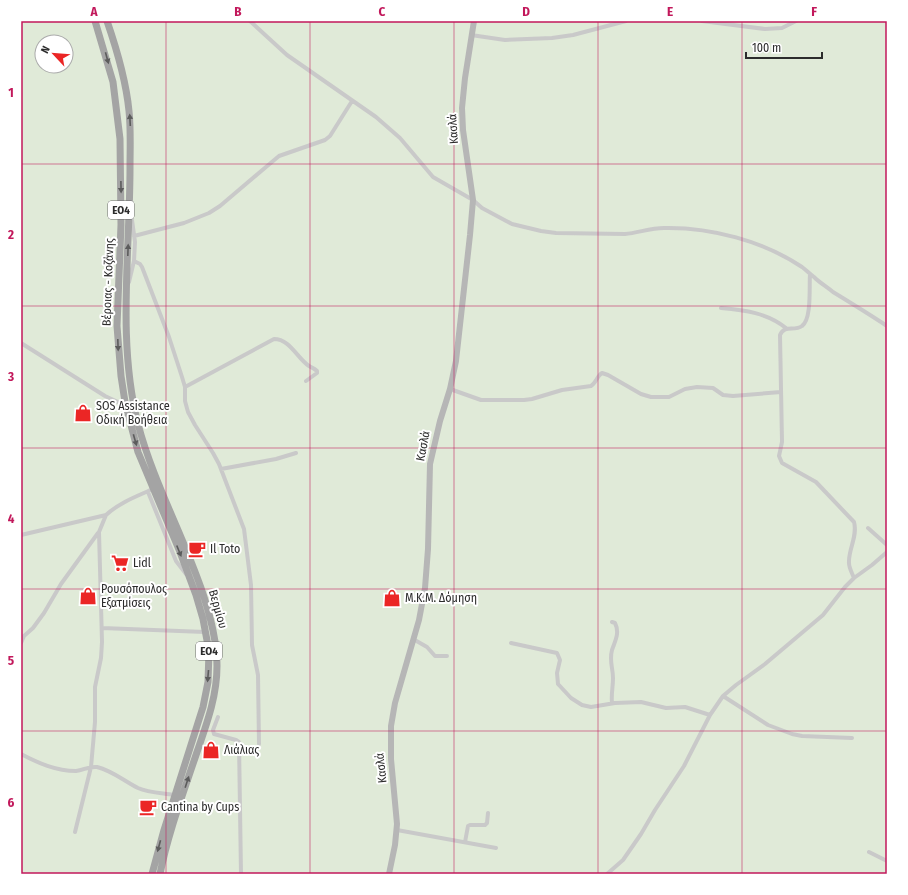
<svg xmlns="http://www.w3.org/2000/svg" width="908" height="895" font-family="'Fira Sans Condensed',sans-serif">
<style>
.green{fill:#e0ead8;fill-rule:evenodd}
.lines{fill:none;stroke-linecap:round;stroke-linejoin:round}
.street{stroke:#c9c9c9;stroke-width:4}
.secondary{stroke:#b6b6b6;stroke-width:6}
.primary{stroke:#a4a4a4;stroke-width:7}
.oneway{fill:#5c5c5c}
.grid{fill:none;stroke:#c2185b;stroke-width:1;stroke-opacity:0.55}
.labels{text-anchor:middle;dominant-baseline:central;stroke-width:4;stroke-linejoin:round;paint-order:stroke}
.shield{fill:#fff;stroke:#6b6b6b;stroke-width:1}
.shield-label{font-size:11px;font-weight:bold;fill:#2c2c2c}
.street-label{font-size:12px;fill:#2c2c2c;stroke:#fff}
.poi-label{font-size:12px;fill:#2c2c2c;stroke:#fff;text-anchor:start}
.neatline{fill:none;stroke:#c2185b;stroke-width:1.5}
.grid-label{font-size:13px;text-anchor:middle;font-weight:bold;fill:#c2185b}
</style>
<rect width="100%" height="100%" fill="#fff"/>
<path class="green" d="M21,21H887V874H21ZM42,42H66V66H42Z"/>
<g class="lines">
<path class="street" d="M250,21L287,55L376,117L400,138L433,177L473,200L482,208L512,224L541,231L556,233L625,234C638,233 650,228 664,228C711,227 763,241 802,267C806,270 810,274 814,277C820,283 827,287 833,292C851,303 869,314 887,326
M702,21L765,29L782,28L796,21
M471,35L505,40L552,38L573,35L626,21
M134,236L184,223L209,213L220,206L279,156L325,140L330,136L352,101
M134,261L140,264L142,267L169,337L182,377L185,387V401L188,412L195,425L213,453L219,464L244,529L251,585L252,645L258,675L259,744
M810,274C809,286 812,319 802,326C794,332 785,324 780,335L782,442L779,456L782,463L816,482L854,522C858,536 848,550 849,563C849,568 852,573 854,578
M129,282L134,261L135,242L132,220
M721,308C745,310 767,313 786,328
M21,343L105,396L120,403L125,402
M185,387L274,339C290,339 297,358 309,366C312,368 314,368 317,371V373L306,381
M450,389L481,400H524L532,399L562,390L591,386C596,383 597,376 602,373L608,375L641,394L651,397H669L685,389L697,387L713,388L723,395L733,396L781,392
M221,469L276,459L296,453
M148,492L176,561L186,574
M868,528L887,545
M21,535L106,515C120,502 138,496 155,488
M102,628L205,632
M413,639L427,647L435,656H447
M21,643L24,636L33,628L44,613L61,584L98,533
M511,643L557,653L560,660L557,673L558,684L571,698L582,705L591,707L615,703L641,702L666,708L685,707L710,715
M723,696L768,725L792,734L802,736L852,738
M612,703C611,695 613,687 613,678C613,668 609,661 612,650C615,641 620,633 615,623L612,622
M218,717L213,730L214,734L236,740L239,742L241,874
M21,754C38,763 56,771 76,771C84,770 89,766 97,767C113,771 124,781 138,788C149,793 163,793 174,795
M397,830L496,848
M75,832L91,767L95,722V687L101,658L102,642L99,532L106,515
M465,842L468,826L470,825H485L487,823L488,813
M869,852L887,861
M607,874L623,860L641,834L655,810L684,766L710,715L723,696L736,685L765,664L823,615L845,587L854,578L872,565L887,552"/>
<path class="secondary" d="M389,874L395,845L397,824L391,759V726L395,703L419,620L425,588L428,549L430,464L440,421L450,389L456,361L470,235L473,200L463,130L462,108L465,78L474,21"/>
<path class="primary" d="M95,21L113,82L120,139L121,225L117,326L121,376L125,402L138,452L180,552L196,595L203,619L209,651L208,682L203,707L164,830L152,874
M107,21C117,50 126,80 129,111C131,130 130,149 130,168C130,253 117,341 138,424C153,481 182,533 201,588C210,614 217,639 217,666C217,696 207,723 197,752C184,791 168,833 160,874"/>
</g>
<defs><path id="oneway-solid" d="M-6-.8H1V-3.2L6.5 0L1 3.2V.8H-6Z"/></defs>
<g class="oneway">
<use href="#oneway-solid" transform="translate(107 58) rotate(75)"/>
<use href="#oneway-solid" transform="translate(130 120) rotate(-93)"/>
<use href="#oneway-solid" transform="translate(121 187) rotate(89)"/>
<use href="#oneway-solid" transform="translate(128 250) rotate(-88)"/>
<use href="#oneway-solid" transform="translate(118 345) rotate(88)"/>
<use href="#oneway-solid" transform="translate(135 440) rotate(74)"/>
<use href="#oneway-solid" transform="translate(179 551) rotate(68)"/>
<use href="#oneway-solid" transform="translate(208 676) rotate(95)"/>
<use href="#oneway-solid" transform="translate(187 782) rotate(-72)"/>
<use href="#oneway-solid" transform="translate(159 846) rotate(105)"/>
</g>
<path class="grid" d="M166,21V874M310,21V874M454,21V874M598,21V874M742,21V874M21,164H887M21,306H887M21,448H887M21,589H887M21,731H887"/>
<defs>
<g id="shop-bare" transform="scale(1.38)"><path d="M-5-2.5h2.3a2.7 3.5 0 0 1 5.4 0H5L5.5 6h-11ZM-1.5-2.5h3a1.5 2.3 0 0 0-3 0Z" fill="#eb2625" stroke="#fff" stroke-width="2.5" paint-order="stroke"/></g>
<g id="cafe-bare" transform="scale(1.38)"><path d="M-5.5-4.5H6V0H3Q3 3.5 0 3.5H-2.5Q-5.5 3.5-5.5 0ZM3-3.2v2h1.7v-2ZM-6 4.5H4V6H-6Z" fill="#eb2625" stroke="#fff" stroke-width="2.5" paint-order="stroke"/></g>
<g id="supermarket-bare" transform="scale(1.38)"><path d="M-6-5.5h2.5l.6 2H6L4.5 2H-2.5L-4.4-4H-6ZM-1.5 3.2a1.3 1.3 0 1 0 .1 0ZM3 3.2a1.3 1.3 0 1 0 .1 0Z" fill="#eb2625" stroke="#fff" stroke-width="2.5" paint-order="stroke"/></g>
</defs>
<g fill-rule="evenodd">
<use href="#shop-bare" x="83" y="413"/>
<use href="#cafe-bare" x="197" y="549"/>
<use href="#supermarket-bare" x="120" y="563"/>
<use href="#shop-bare" x="88" y="596"/>
<use href="#shop-bare" x="392" y="598"/>
<use href="#shop-bare" x="211" y="750"/>
<use href="#cafe-bare" x="148" y="807"/>
</g>
<g class="labels">
<g class="shield">
<rect x="108" y="201" width="26" height="18" rx="3"/>
<rect x="196" y="642" width="26" height="18" rx="3"/>
</g>
<g class="shield-label">
<text x="121" y="210">ΕΟ4</text>
<text x="209" y="651">ΕΟ4</text>
</g>
<g class="street-label">
<text transform="translate(453 129) rotate(-94)">Κασλά</text>
<text transform="translate(108 282) rotate(-88)">Βέροιας - Κοζάνης</text>
<text transform="translate(423 446) rotate(-79)">Κασλά</text>
<text transform="translate(218 609) rotate(74)">Βερμίου</text>
<text transform="translate(381 768) rotate(-96)">Κασλά</text>
</g>
<g class="poi-label">
<text x="96" y="406">SOS Assistance<tspan x="96" dy="14">Οδική Βοήθεια</tspan></text>
<text x="210" y="549">Il Toto</text>
<text x="133" y="563">Lidl</text>
<text x="101" y="589">Ρουσόπουλος<tspan x="101" dy="14">Εξατμίσεις</tspan></text>
<text x="405" y="598">Μ.Κ.Μ. Δόμηση</text>
<text x="224" y="750">Λιάλιας</text>
<text x="161" y="807">Cantina by Cups</text>
</g>
</g>
<rect width="908" height="895" fill="none" stroke="#ffffff" stroke-width="44"/>
<g transform="translate(54 54) rotate(296)"><circle r="19" fill="#ffffff" stroke="#ababab"/>
<path d="M0-3L7 15L0 10L-7 15Z" fill="#eb2625"/>
<text y="-6" font-size="11" font-weight="bold" text-anchor="middle" fill="#2c2c2c">N</text>
</g>
<path d="M746 52v6h76v-6" fill="none" stroke="#2c2c2c" stroke-width="2"/>
<text x="752" y="52" font-size="12" fill="#2c2c2c" stroke="#ffffff" stroke-width="3" paint-order="stroke">100 m</text>
<rect x="22" y="22" width="864" height="851" class="neatline"/>
<g class="grid-label">
<text x="94" y="16">A</text>
<text x="238" y="16">B</text>
<text x="382" y="16">C</text>
<text x="526" y="16">D</text>
<text x="670" y="16">E</text>
<text x="814" y="16">F</text>
<text x="11" y="97">1</text>
<text x="11" y="239">2</text>
<text x="11" y="381">3</text>
<text x="11" y="523">4</text>
<text x="11" y="665">5</text>
<text x="11" y="807">6</text>
</g>
</svg>
